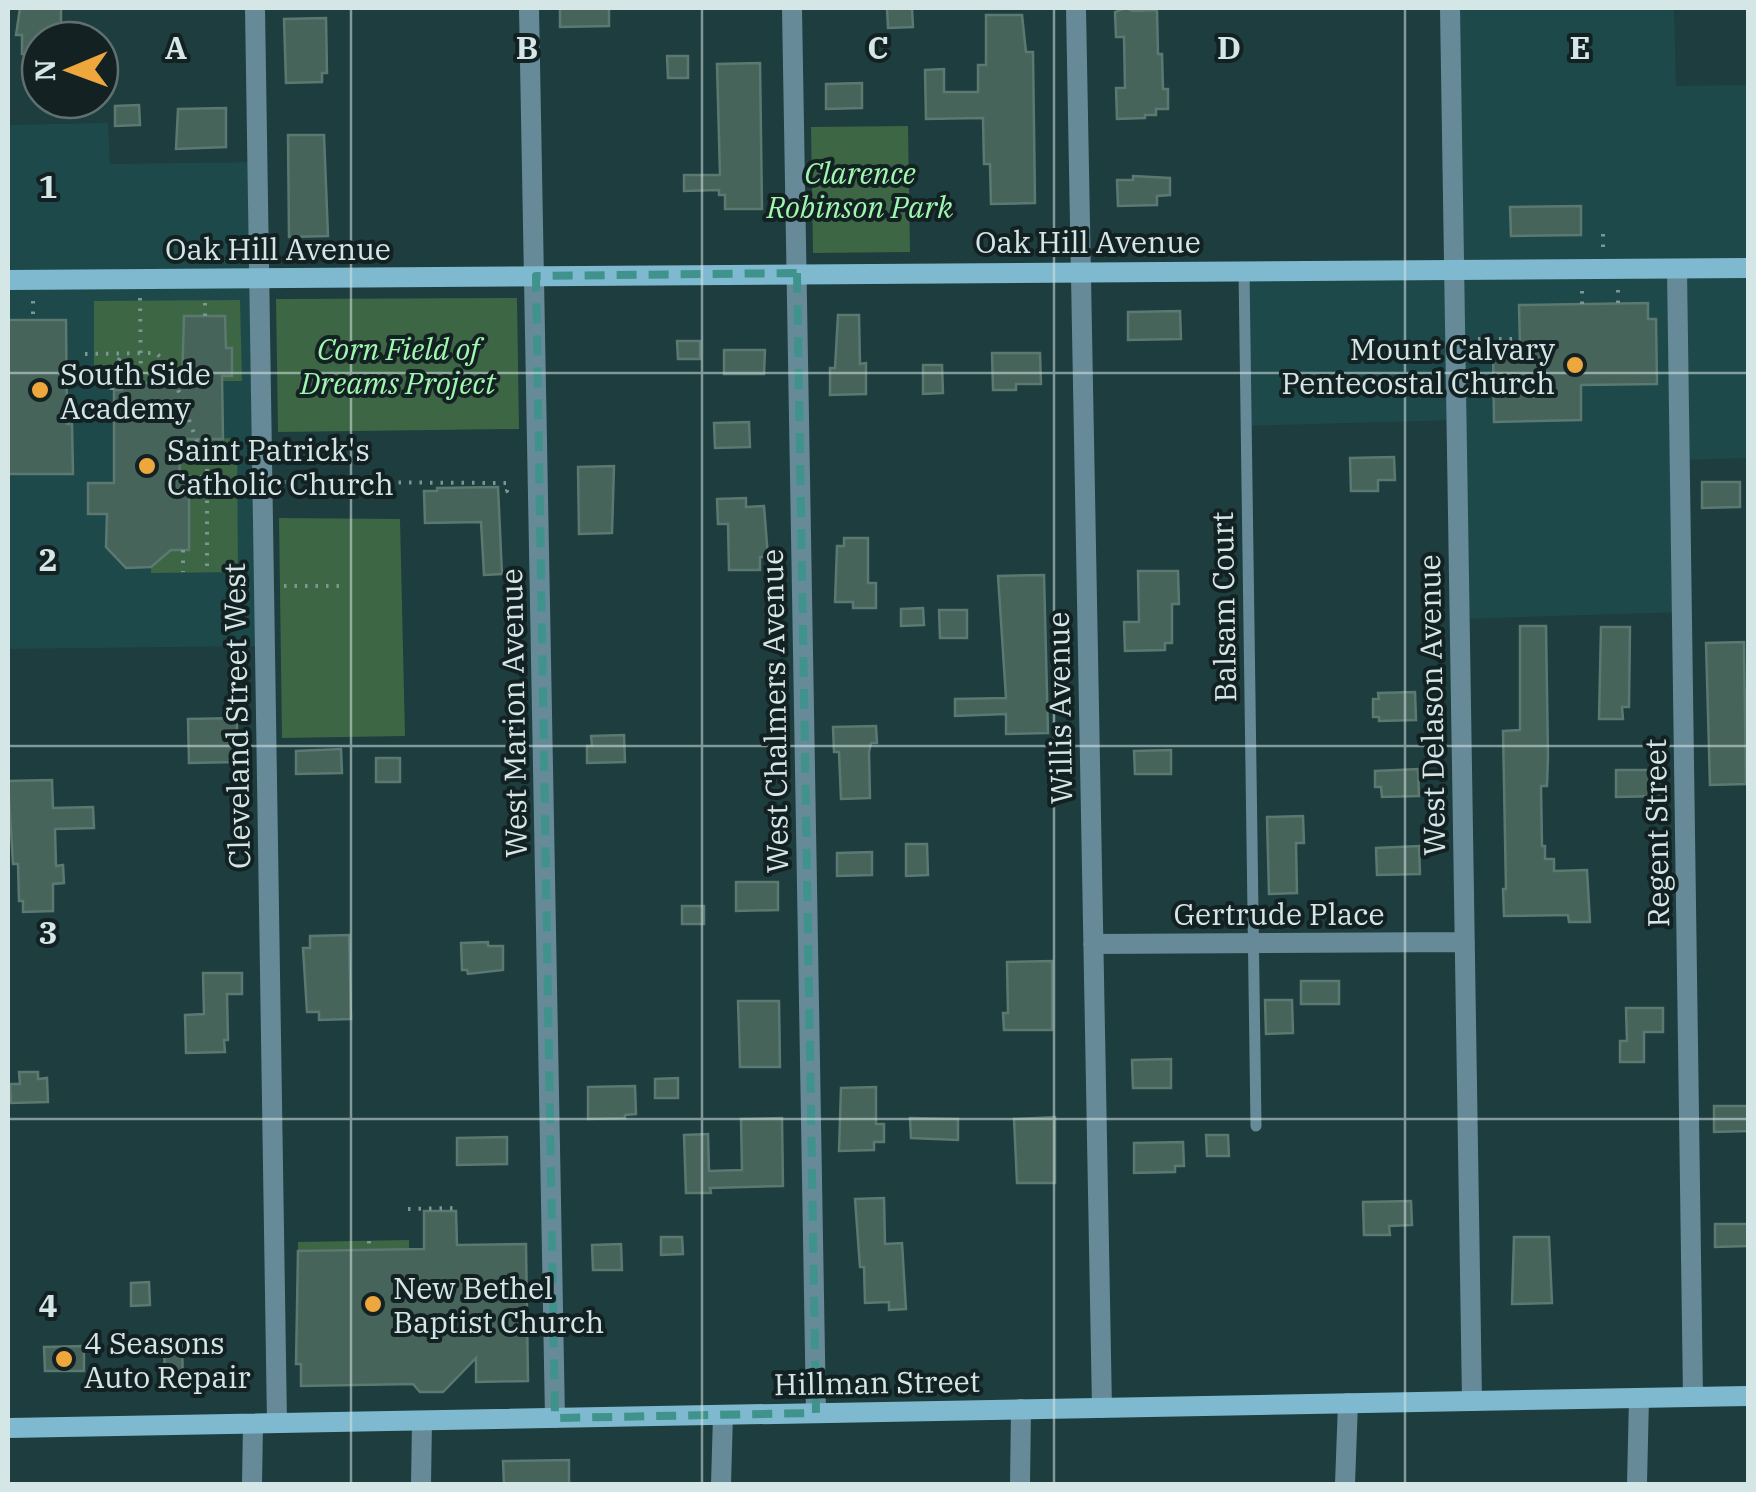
<svg xmlns="http://www.w3.org/2000/svg" width="1756" height="1492" font-family="'IBM Plex Serif',serif">
<style>
.built{fill:#1e494a}
.green{fill:#3d6644}
.building{fill:#47645b;stroke:#5b7970;stroke-width:2.5}
.lines{fill:none;stroke-linecap:round;stroke-linejoin:round}
.path{stroke:#7c9595;stroke-width:4;stroke-dasharray:2.5 8;stroke-linecap:butt}
.lane{stroke:#678a98;stroke-width:11}
.street{stroke:#678a98;stroke-width:20}
.secondary{stroke:#7fb9cf;stroke-width:20}
.marked{fill:none;stroke:#40928c;stroke-width:8;stroke-dasharray:20 12;stroke-linejoin:round}
.grid{fill:none;stroke:#d4e6e6;stroke-width:2.5;stroke-opacity:0.55}
.poi-dot{fill:#eea73d;stroke:#132122;stroke-width:4}
.labels{text-anchor:middle;dominant-baseline:central;stroke-width:8;stroke-linejoin:round;paint-order:stroke}
.park-label{font-size:30px;font-style:italic;fill:#a1f7af;stroke:#132122}
.street-label{font-size:30px;fill:#d4e6e6;stroke:#132122}
.poi-label{font-size:30px;fill:#d4e6e6;stroke:#132122;text-anchor:start}
.grid-label{font-size:32px;text-anchor:middle;font-weight:bold;fill:#d4e6e6;stroke:#132122;stroke-width:8;stroke-linejoin:round;paint-order:stroke}
</style>
<rect width="100%" height="100%" fill="#1d3d3e"/>
<path class="built" d="M1450,8H1674L1676,86L1748,85V458L1680,460L1683,612L1460,619L1457,420L1246,426L1244,270L1454,269Z
M108,123L110,164L257,162L265,646L8,649V125Z"/>
<path class="green" d="M908,126L910,252L813,253L811,127Z
M517,298L519,429L278,432L276,299Z
M240,300L242,381H223L222,376L232,375V349L225,348L224,316H185L183,393L197,439L237,438L238,572L151,573V567L171,550L179,481L160,383H122V390H108V382H94V301Z
M279,518L400,519L405,736L282,738Z
M409,1240V1249L298,1251V1242Z"/>
<path class="building" d="M20,8H61V30H48V40H40V54H22V35H16Z
M560,8H609V26L560,27Z
M887,8H912L913,27L888,28Z
M1126,8L1133,11L1157,10L1158,54H1162L1163,89H1168V109H1156V115H1145V118L1117,119L1116,88H1125L1124,37H1116L1115,12Z
M986,15H1022L1026,52H1033L1035,203L991,204L990,164H984L983,118L926,119L925,70L944,69V92H978V65H986Z
M326,18L327,73H322V82L286,83L284,19Z
M667,56H688V78H668Z
M760,63L762,209H725V195H719V190L684,191V175H720L717,64Z
M862,83V108L826,109V84Z
M139,105L140,125L115,126V106Z
M226,108V147L176,149L178,109Z
M288,135H324L328,236L289,237Z
M1133,176L1170,178V195L1157,196V205L1118,206L1117,180H1133Z
M1581,206V235L1511,236L1510,207Z
M1648,303V319H1656L1657,384L1581,385V420L1494,422L1493,346L1520,345L1519,305Z
M1180,311L1181,339L1128,340V312Z
M838,315H859L860,364L866,363V394L830,395V368H835Z
M184,316H225L226,348H232V376H222L223,439H179L180,481H189V550H171L151,567L126,568L106,547L107,514H88V483H114V390H122L121,383H182Z
M8,320H66L67,424H72L73,474H8Z
M677,341H700V359H678Z
M724,350H765L764,374H724Z
M992,353H1040L1041,384H1016V390H993Z
M923,365H942L943,393L923,394Z
M749,422L750,447L715,448L714,423Z
M1394,457L1395,480H1378V491H1351L1350,458Z
M614,466L612,533L579,534L578,467Z
M1702,482H1740V507L1702,508Z
M498,487L502,574L484,575L481,522L425,523L424,491H437V488Z
M746,498V507L764,506L768,557H760V570H729L728,524H718L717,499Z
M844,538H868V583H876V608H853V602H835L837,546H844Z
M1138,571H1178L1179,604H1172V643H1165V650L1125,651L1124,622H1139Z
M1044,575L1048,733L1006,734V714L955,716V699L1006,698L998,576Z
M923,608L924,625L901,626V609Z
M939,610H967V638H940Z
M1520,626H1546L1548,757L1547,786H1541L1542,846H1545V859H1554V871L1587,870L1590,922H1569L1568,915L1504,916L1503,889H1506L1503,731L1520,730Z
M1601,627H1630L1629,707H1622L1623,719H1599Z
M1744,642L1746,784L1710,785L1706,643Z
M1415,692L1416,720L1379,721V717H1373V699H1379L1378,693Z
M237,718V762L189,763L188,719Z
M876,726L877,743H871L869,752L870,798L841,799L839,752H834L833,727Z
M624,735L625,762L587,763V746H592L591,736Z
M341,749L342,773L296,774V751Z
M1171,750V774H1135L1134,751Z
M376,758H400V782H376Z
M1418,769L1419,796L1382,797L1381,787H1375V771Z
M1616,770H1660V796L1616,797Z
M52,780L53,808L93,807L94,828L55,829L56,866L63,865L64,883L53,884V911L23,912V901H19L18,864H13L8,781Z
M1303,816L1304,843H1296L1297,893L1269,894L1267,817Z
M906,844H927L928,875L906,876Z
M1419,846L1420,874L1377,875L1376,848Z
M872,852V875L837,876V853Z
M736,882H778V910L736,911Z
M682,906H704V924H682Z
M349,935L351,1019L319,1020V1012H307L303,948H310V936Z
M488,942V946H503V970L468,974L467,970H462L461,943Z
M1052,961V1030H1004L1003,1013H1008L1007,962Z
M203,973H242V994H227L228,1040H224L225,1052L186,1053L185,1015L204,1014Z
M1301,981H1339V1004H1301Z
M1265,1000H1292L1293,1033L1266,1034Z
M738,1001H779L780,1067H740Z
M1626,1008H1663V1032H1644V1062H1620V1041H1627Z
M1171,1059V1088H1133L1132,1060Z
M19,1072H38V1079L47,1078L48,1102L11,1103L10,1084H20Z
M678,1078V1098H655V1079Z
M635,1086L636,1114L625,1115V1118L588,1119V1087Z
M876,1087V1124H884V1142H874V1150L839,1151L841,1088Z
M1714,1106H1748V1131L1714,1132Z
M1055,1117V1183H1017L1014,1119Z
M782,1118L783,1186L710,1188L711,1193H686L684,1135L708,1134L709,1171L742,1170L741,1119Z
M910,1118L958,1119V1140L911,1138Z
M1206,1135H1228L1229,1156H1207Z
M507,1137V1164L457,1165V1138Z
M1183,1142L1184,1166H1175V1172L1134,1173V1143Z
M884,1198L885,1244L902,1243L906,1309L889,1310V1302L865,1303L864,1267H860L855,1199Z
M1411,1201L1412,1225L1389,1226L1390,1235H1364L1363,1202Z
M424,1211H456L457,1245L526,1244L528,1381L476,1382V1358L443,1392H420L413,1384L301,1386V1364H296L298,1251L424,1249Z
M1715,1224H1748V1246L1715,1247Z
M661,1237H682L683,1254L661,1255Z
M1514,1237H1549L1552,1303L1512,1304Z
M621,1244L622,1270H593L592,1245Z
M149,1282L150,1305L131,1306V1283Z
M164,1341H182L183,1386H165Z
M84,1346V1371H45L44,1347Z
M569,1460V1484H504L503,1461Z"/>
<g class="lines">
<path class="path" d="M1603,234V249
M1618,290V304
M140,298L141,383
M33,301V320
M1582,304V291
M205,316V300
M1478,339H1519
M85,354L156,353L169,365L207,469V572
M112,390V372L122,354
M179,477H207
M283,482L507,483V491L500,492
M183,550V572
M284,586H341
M408,1209L457,1208V1211
M369,1241V1250"/>
<path class="lane" d="M1244,270L1256,1126"/>
<path class="street" d="M255,8L277,1423
M529,8L555,1418
M792,8L816,1413
M1076,8L1102,1408
M1450,8L1472,1401
M1677,269L1693,1397
M1093,944L1465,942
M252,1484L253,1424
M421,1484L422,1421
M721,1484L723,1415
M1020,1484L1021,1409
M1345,1484L1348,1403
M1637,1484L1639,1398"/>
<path class="secondary" d="M8,280L1748,268
M8,1428L1748,1396"/>
</g>
<path class="marked" d="M797,273L816,1413L555,1418L536,276Z"/>
<path class="grid" d="M351,8V1484M702,8V1484M1054,8V1484M1405,8V1484M8,373H1748M8,746H1748M8,1119H1748"/>
<g class="poi-dot">
<circle cx="1575" cy="365" r="10"/>
<circle cx="40" cy="390" r="10"/>
<circle cx="147" cy="466" r="10"/>
<circle cx="373" cy="1304" r="10"/>
<circle cx="64" cy="1359" r="10"/>
</g>
<g class="labels">
<g class="park-label">
<text x="860" y="172">Clarence<tspan x="860" dy="34">Robinson Park</tspan></text>
<text x="398" y="348">Corn Field of<tspan x="398" dy="34">Dreams Project</tspan></text>
</g>
<g class="street-label">
<text x="1088" y="241">Oak Hill Avenue</text>
<text x="278" y="248">Oak Hill Avenue</text>
<text transform="translate(1223 607) rotate(-91)">Balsam Court</text>
<text transform="translate(1431 705) rotate(-91)">West Delason Avenue</text>
<text transform="translate(1059 708) rotate(-91)">Willis Avenue</text>
<text transform="translate(774 711) rotate(-91)">West Chalmers Avenue</text>
<text transform="translate(513 713) rotate(-91)">West Marion Avenue</text>
<text transform="translate(236 716) rotate(-91)">Cleveland Street West</text>
<text transform="translate(1656 833) rotate(-91)">Regent Street</text>
<text x="1279" y="913">Gertrude Place</text>
<text transform="translate(877 1382) rotate(-1)">Hillman Street</text>
</g>
<g class="poi-label">
<text x="1555" y="348" text-anchor="end">Mount Calvary<tspan x="1555" dy="34">Pentecostal Church</tspan></text>
<text x="60" y="373">South Side<tspan x="60" dy="34">Academy</tspan></text>
<text x="167" y="449">Saint Patrick's<tspan x="167" dy="34">Catholic Church</tspan></text>
<text x="393" y="1287">New Bethel<tspan x="393" dy="34">Baptist Church</tspan></text>
<text x="84" y="1342">4 Seasons<tspan x="84" dy="34">Auto Repair</tspan></text>
</g>
</g>
<g class="grid-label">
<text x="176" y="59">A</text>
<text x="527" y="59">B</text>
<text x="878" y="59">C</text>
<text x="1229" y="59">D</text>
<text x="1580" y="59">E</text>
<text x="48" y="198">1</text>
<text x="48" y="571">2</text>
<text x="48" y="944">3</text>
<text x="48" y="1317">4</text>
</g>
<rect width="1756" height="1492" fill="none" stroke="#d4e6e6" stroke-width="20"/>
<g transform="translate(70 70) rotate(269)"><circle r="48" fill="#132122" stroke="#607070" stroke-width="2.5"/>
<path d="M0-8L18 38L0 25L-18 38Z" fill="#eea73d"/>
<text y="-15" font-size="28" font-weight="bold" text-anchor="middle" fill="#d4e6e6">N</text>
</g>
</svg>
